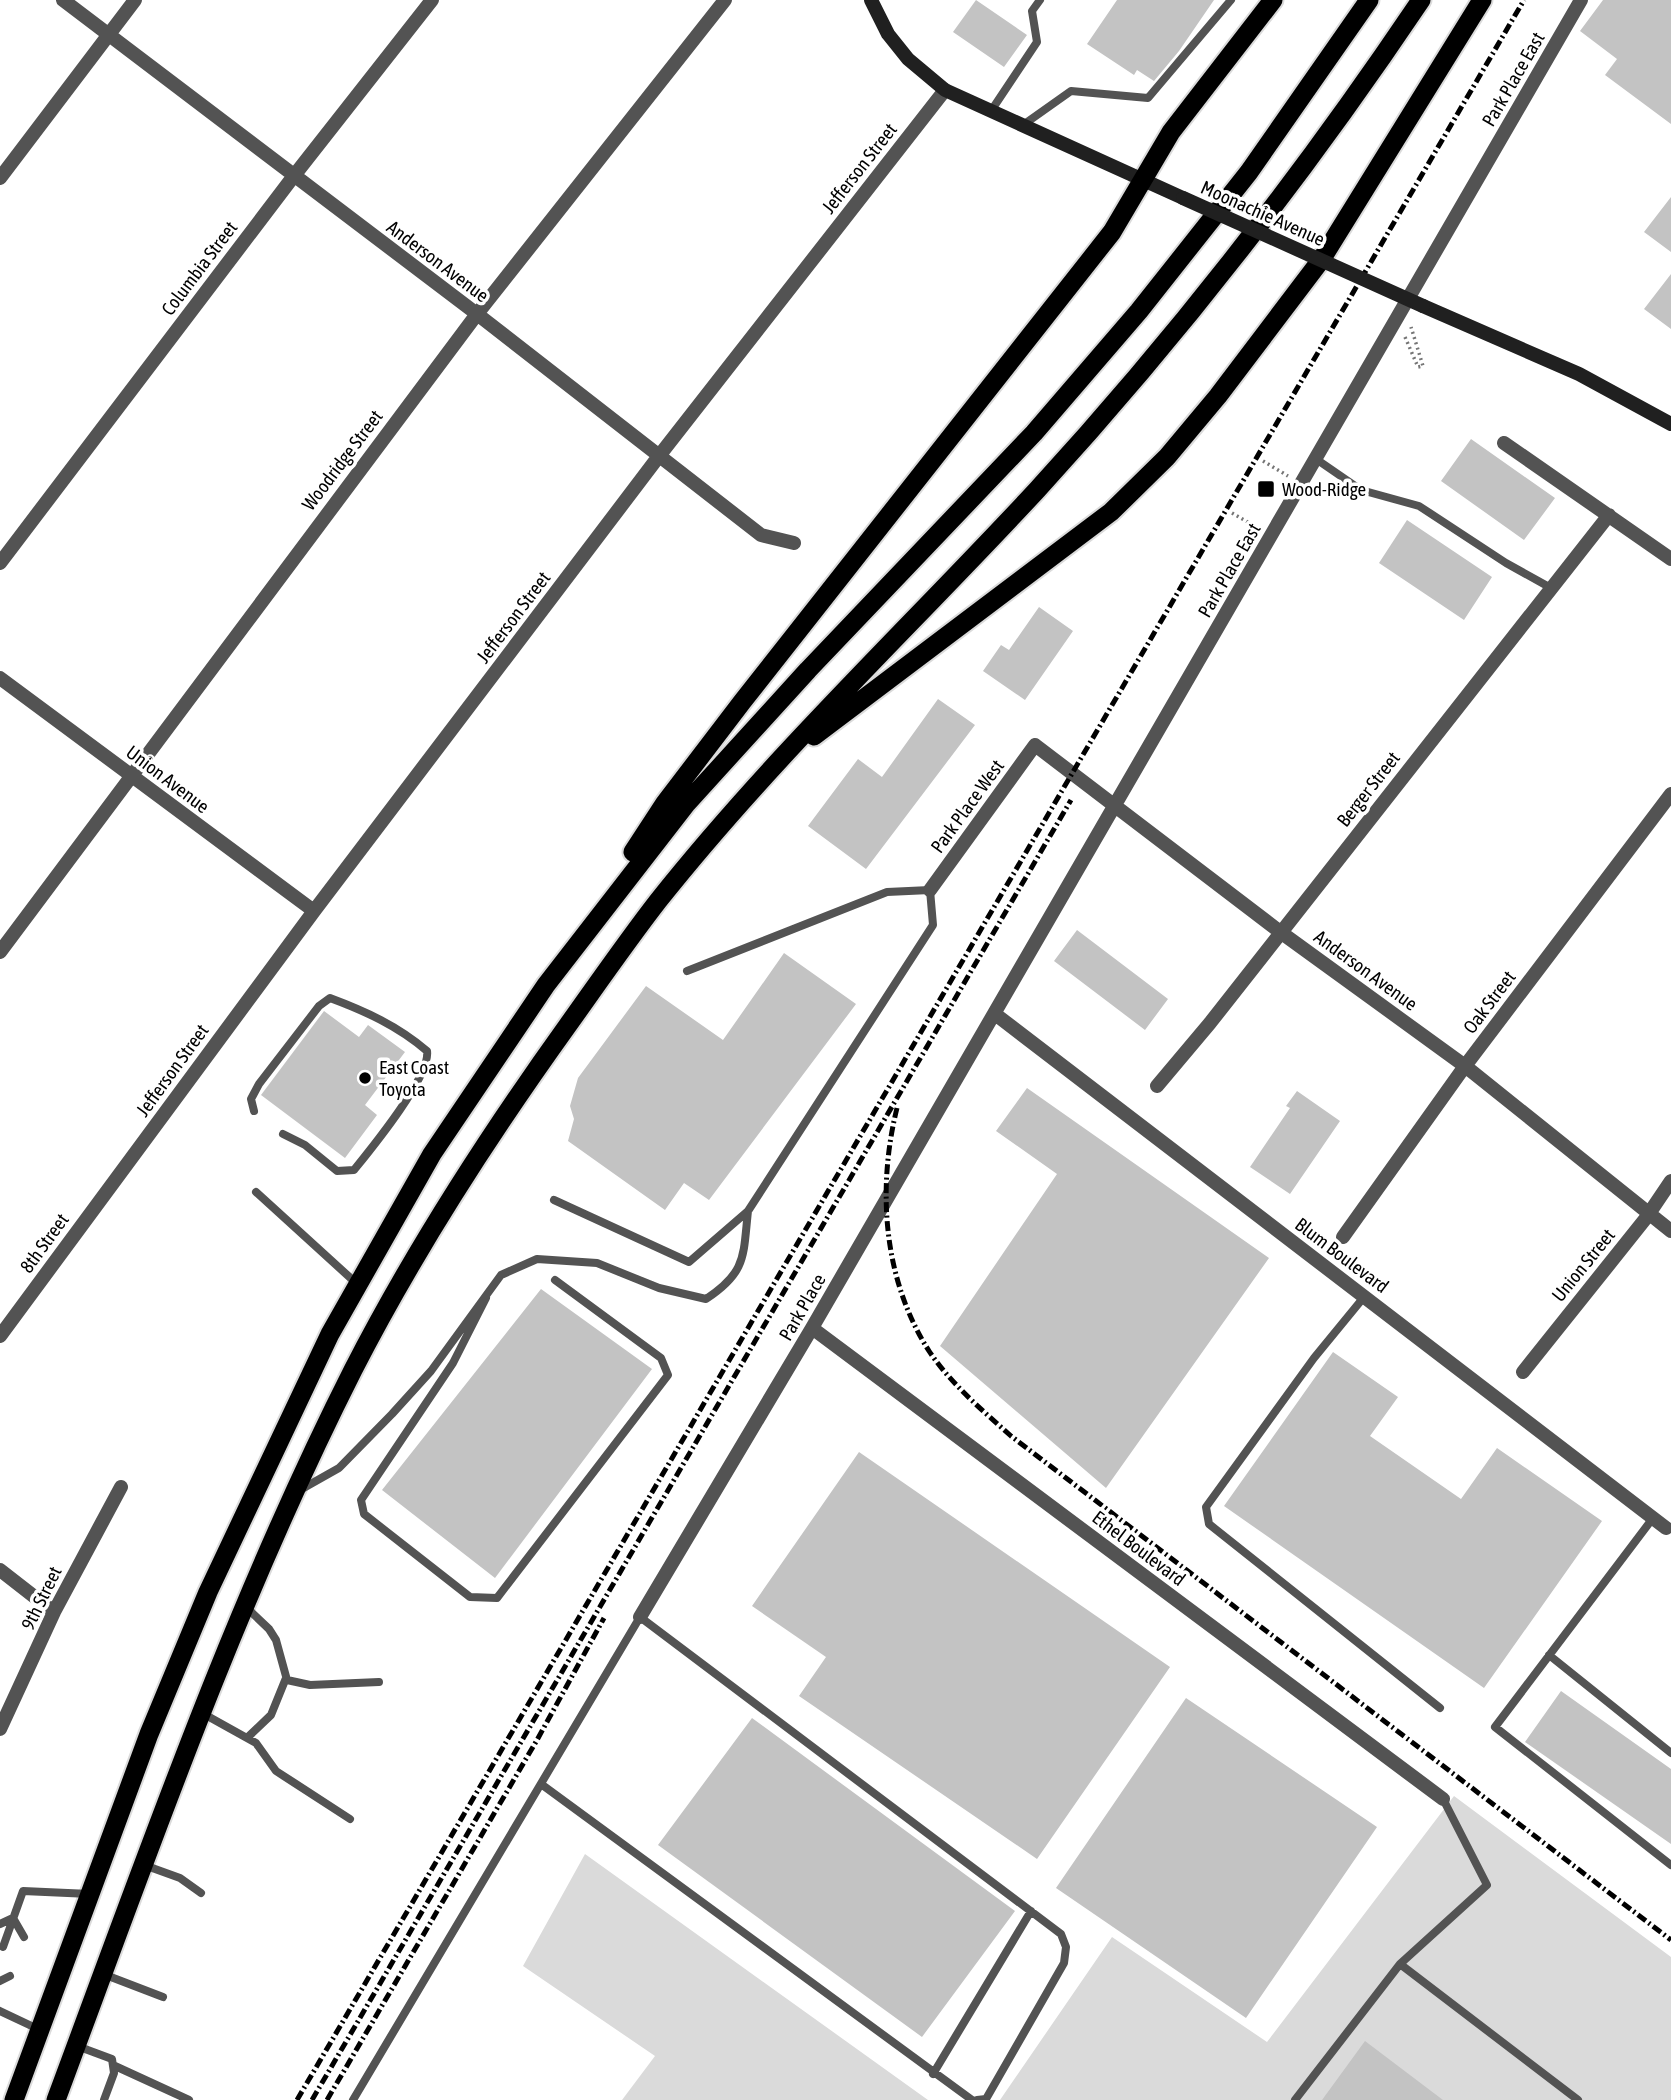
<svg xmlns="http://www.w3.org/2000/svg" width="1671" height="2100" font-family="'Asap Condensed',sans-serif">
<style>
.green{fill:#dadada}
.building{fill:#c3c3c3}
.lines{fill:none;stroke-linecap:round;stroke-linejoin:round}
.trunk-casing{stroke:#dbdbdb;stroke-width:23}
.path{stroke:#757575;stroke-width:3.5;stroke-dasharray:2 3.5;stroke-linecap:butt}
.service{stroke:#535353;stroke-width:8}
.minor{stroke:#535353;stroke-width:14}
.secondary{stroke:#202020;stroke-width:14}
.trunk{stroke:#000;stroke-width:19}
.rail{stroke:#000;stroke-width:5;stroke-dasharray:10 3.5 2 3.5;stroke-linecap:butt}
.secondary-bridge{stroke:#202020;stroke-width:14}
.poi-dot{fill:#000;stroke:#fff;stroke-width:2.5}
.labels{text-anchor:middle;dominant-baseline:central;stroke-width:7;stroke-linejoin:round;paint-order:stroke}
.street-label{font-size:19px;fill:#000;stroke:#fff}
.poi-label{font-size:19px;fill:#000;stroke:#fff;text-anchor:start}
</style>
<rect width="100%" height="100%" fill="#fff"/>
<path class="green" d="M1454,1796L1671,1957V2100H1000L1112,1937L1267,2042Z
M585,1854L928,2100H622L655,2056L523,1966Z"/>
<path class="building" d="M976,0L1027,35L1004,67L953,32Z
M1117,0H1214L1179,51L1154,81L1137,70L1134,75L1087,44Z
M1603,0H1671V124L1605,75L1617,59L1580,31Z
M1671,197V252L1644,232Z
M1671,274V329L1644,309Z
M1471,439L1555,498L1524,540L1441,481Z
M1407,520L1492,577L1464,620L1379,563Z
M1039,607L1073,631L1025,700L983,671L1001,645L1009,650Z
M938,699L975,725L866,869L808,826L858,759L882,777Z
M1077,930L1168,999L1145,1030L1054,961Z
M784,953L856,1004L709,1200L684,1183L665,1210L568,1141L574,1119L570,1106L578,1078L646,986L723,1040Z
M324,1011L359,1037L368,1025L405,1052L365,1105L377,1115L345,1158L261,1095Z
M1027,1088L1269,1258L1106,1488L940,1346L1057,1174L996,1131Z
M1297,1091L1340,1121L1290,1194L1250,1167L1290,1108L1286,1106Z
M541,1289L652,1369L495,1578L382,1490Z
M1333,1352L1398,1397L1370,1436L1461,1499L1497,1448L1602,1521L1484,1688L1224,1506Z
M859,1452L1170,1667L1037,1859L799,1696L826,1657L752,1606Z
M1561,1691L1671,1769V1844L1525,1742Z
M1186,1698L1377,1827L1246,2018L1056,1888Z
M752,1718L1015,1911L922,2037L658,1845Z
M1365,2041L1443,2100H1322Z"/>
<g class="lines">
<g class="trunk-casing">
<path id="trunk" d="M814,736L1111,512L1167,457L1218,396L1321,260L1482,0
M633,852L665,803L742,702L1112,232L1171,132L1273,0
M14,2100L149,1734L208,1592L330,1334L432,1154L546,985L687,803L808,670L1034,433L1139,311L1249,172L1369,0
M56,2100C148,1853 234,1605 353,1370C415,1249 489,1135 568,1025C598,983 627,941 658,901C774,755 910,627 1037,490C1179,335 1304,174 1421,0"/>
</g>
<path class="path" d="M1405,337L1418,367L1423,366L1411,327
M1263,461L1288,476
M1232,513L1258,528"/>
<path class="service" d="M991,111L1037,42L1032,11L1040,0
M1023,125L1071,91L1148,98L1231,0
M1316,459L1361,490L1419,506L1506,563L1551,588
M254,1111L251,1099L259,1084L319,1006L330,998C365,1011 398,1026 427,1051C431,1076 371,1149 354,1170L337,1171L305,1145L283,1134
M256,1192L356,1283
M554,1200L689,1262L748,1211L933,925L930,890L887,892L687,971
M1364,1297L1314,1358L1206,1507L1209,1524L1440,1708
M486,1298L453,1363L361,1500L364,1514L470,1597L497,1598L668,1375L661,1358L555,1280
M300,1490L339,1468L392,1414L431,1371L501,1275L537,1259L597,1263L659,1288L706,1299C747,1272 743,1256 748,1211
M1653,1518L1495,1727L1671,1865
M247,1608L269,1629L276,1640L287,1680L310,1685L379,1682
M1549,1655L1671,1753
M202,1713L256,1743L276,1771L350,1819
M248,1737L271,1715L286,1678
M541,1784L972,2100
M1443,1799L1487,1885L1400,1964L1578,2100
M144,1865L180,1878L201,1893
M0,1924L13,1918L24,1937
M3,1947L23,1891L90,1894
M103,1974L163,1997
M0,1981L10,1976
M0,2011L38,2029
M77,2046L112,2059L114,2073L104,2100
M115,2066L189,2100
M933,2074L1031,1911
M353,2100L640,1617L1061,1934L1066,1947L1064,1963L986,2099L977,2100
M1295,2100L1400,1964"/>
<path class="minor" d="M63,0L477,314L761,535L794,543
M0,178L135,0
M1504,443L1671,559
M0,563L293,177L432,0
M0,678L314,911
M930,890L1035,745L1279,931L1465,1066L1671,1231
M0,952L477,314L725,0
M995,1014L1666,1528
M1157,1086L1210,1023L1609,515
M1343,1237L1465,1066L1671,794
M812,1328L1443,1799
M0,1336L314,911L659,456L945,90
M1523,1372L1646,1218L1671,1181
M0,1570L54,1612
M640,1617L812,1328L1581,0
M0,1729L54,1612L121,1487"/>
<path class="secondary" d="M871,0L888,34L908,59L945,90L1183,198
M1423,306L1579,374L1671,424"/>
<use href="#trunk" class="trunk"/>
<path class="rail" d="M897,1108C877,1188 883,1279 929,1351C951,1384 982,1410 1011,1436L1671,1940
M297,2100L1524,0
M312,2100L1071,800
M327,2100L537,1740L604,1618"/>
<path class="secondary-bridge" d="M1183,198L1423,306"/>
</g>
<g class="poi-dot">
<rect x="1257" y="480" width="18" height="18" rx="3.5"/>
<circle cx="365" cy="1078" r="7"/>
</g>
<g class="labels">
<g class="street-label">
<text transform="translate(1513 79) rotate(-60)">Park Place East</text>
<text transform="translate(859 168) rotate(-52)">Jefferson Street</text>
<text transform="translate(1263 213) rotate(24)">Moonachie Avenue</text>
<text transform="translate(438 261) rotate(37)">Anderson Avenue</text>
<text transform="translate(199 268) rotate(-53)">Columbia Street</text>
<text transform="translate(342 460) rotate(-53)">Woodridge Street</text>
<text transform="translate(1229 570) rotate(-60)">Park Place East</text>
<text transform="translate(513 617) rotate(-53)">Jefferson Street</text>
<text transform="translate(168 779) rotate(37)">Union Avenue</text>
<text transform="translate(1368 789) rotate(-52)">Berger Street</text>
<text transform="translate(967 806) rotate(-54)">Park Place West</text>
<text transform="translate(1366 970) rotate(36)">Anderson Avenue</text>
<text transform="translate(1489 1002) rotate(-53)">Oak Street</text>
<text transform="translate(172 1070) rotate(-54)">Jefferson Street</text>
<text transform="translate(44 1243) rotate(-54)">8th Street</text>
<text transform="translate(1342 1255) rotate(37)">Blum Boulevard</text>
<text transform="translate(1583 1265) rotate(-51)">Union Street</text>
<text transform="translate(802 1307) rotate(-60)">Park Place</text>
<text transform="translate(1139 1548) rotate(37)">Ethel Boulevard</text>
<text transform="translate(41 1598) rotate(-64)">9th Street</text>
</g>
<g class="poi-label">
<text x="1282" y="489">Wood-Ridge</text>
<text x="379" y="1067">East Coast<tspan x="379" dy="22">Toyota</tspan></text>
</g>
</g>
</svg>
